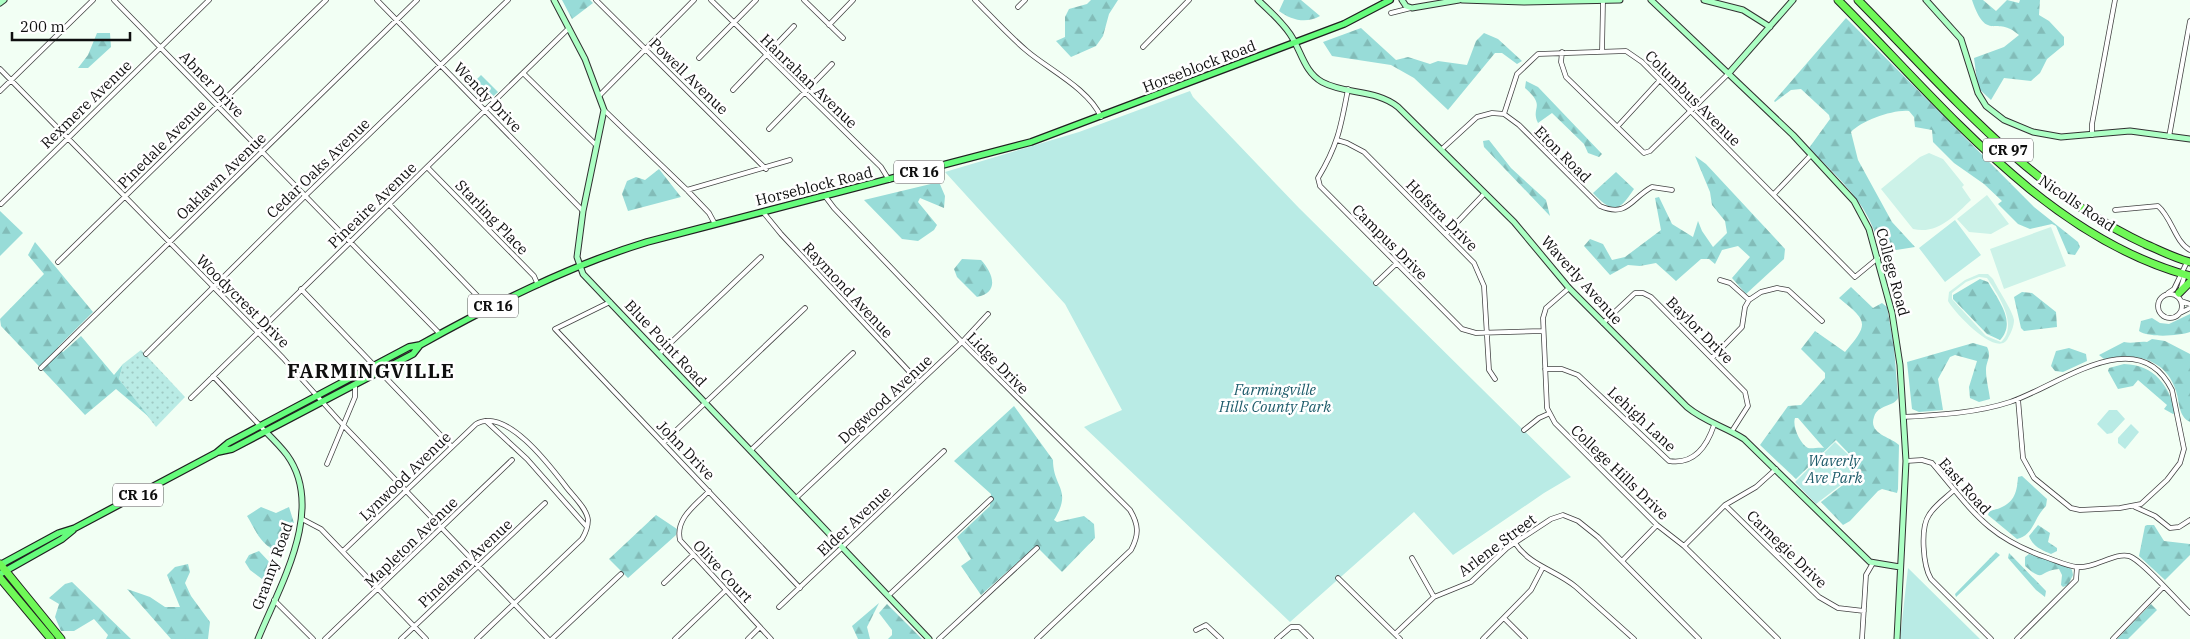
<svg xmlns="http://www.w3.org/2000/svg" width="2190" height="639" font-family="'IBM Plex Serif',serif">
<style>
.grass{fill:url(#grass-dots)}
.forest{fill:url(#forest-firs);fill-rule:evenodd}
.park{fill:#b9ebe5}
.pitch{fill:#ccf2e8;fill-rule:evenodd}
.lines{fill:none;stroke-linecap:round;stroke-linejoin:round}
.street-casing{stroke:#424242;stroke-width:5.5}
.secondary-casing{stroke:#313131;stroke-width:7}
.primary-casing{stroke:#202020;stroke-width:8}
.highway-casing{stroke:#202020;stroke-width:9}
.street{stroke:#fff;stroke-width:4}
.secondary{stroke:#adffc4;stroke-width:5}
.primary{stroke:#65fc7c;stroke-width:5.5}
.highway{stroke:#6ff857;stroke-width:7}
.labels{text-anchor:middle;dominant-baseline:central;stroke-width:5;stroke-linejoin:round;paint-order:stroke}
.shield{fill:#fff;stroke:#575757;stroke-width:1}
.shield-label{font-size:14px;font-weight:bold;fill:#0f0f0f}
.street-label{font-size:15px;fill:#0f0f0f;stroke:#fff}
.park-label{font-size:15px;font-style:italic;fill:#1d5b6a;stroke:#fff}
.district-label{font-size:20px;font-weight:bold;letter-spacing:1px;fill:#0f0f0f;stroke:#fff}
</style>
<defs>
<pattern id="grass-dots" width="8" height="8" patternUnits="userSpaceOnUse" patternTransform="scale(1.25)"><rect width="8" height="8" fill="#b9ebe5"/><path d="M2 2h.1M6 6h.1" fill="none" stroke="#9ec8c3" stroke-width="1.8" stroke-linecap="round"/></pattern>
<pattern id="forest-firs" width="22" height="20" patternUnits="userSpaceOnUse" patternTransform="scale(1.25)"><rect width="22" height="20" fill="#98dcd8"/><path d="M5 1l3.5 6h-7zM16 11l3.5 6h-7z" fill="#82bcb8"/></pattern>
</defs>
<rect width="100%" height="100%" fill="#f2fff4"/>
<path class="grass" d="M141,350L185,397L156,427L119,379L123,364Z"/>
<path class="forest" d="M562,0H590L593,3L572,19Z
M1091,0H1118L1109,14L1103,36L1096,46L1071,57L1056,41L1065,37V17L1069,9L1087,4Z
M1284,0H1301L1320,16C1306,24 1291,20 1279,11Z
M1972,0H1983L1996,11L2007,0L2019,3L2020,0H2040L2039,15L2049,21L2064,37V45L2047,59L2040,73L2031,81L2004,78L1991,100L1978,88L1974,58L2004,47L2019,35C1996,14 1987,44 1972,0Z
M1846,18L2034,207L2078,242L2080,247L2075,255L2068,254L2056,226L2052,224L2030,229L2018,224L1998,204L2002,201L1984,184L1954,163L1933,142L1932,130L1915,127L1914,117L1909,111C1894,109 1861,121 1851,132L1858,160L1892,222L1915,247L1890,251L1885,231L1875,233C1863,198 1834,174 1809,148L1830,119L1829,115L1801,89L1791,90L1775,102L1774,101Z
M1361,28L1396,60L1408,57L1430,64L1438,61L1467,65L1476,41L1484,33L1498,39L1522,61L1517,64L1502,53H1495L1448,110L1414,78L1391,65L1332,56L1323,42Z
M97,33H110L111,47L88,68H78L88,55Z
M481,75L498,92L487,102L484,103L469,87Z
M1526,81L1538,87L1602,154L1599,157L1588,153L1584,144L1552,113L1538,123C1530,107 1547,107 1525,88Z
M1489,140L1511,168L1546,200L1550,216L1484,147L1483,141Z
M1695,156L1706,164L1785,249L1784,259L1746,294L1732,278L1750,257L1738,246L1722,250L1715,264L1709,259H1701L1676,281L1656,263L1640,266L1628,265L1610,275L1584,246L1590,239L1603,244L1612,260L1625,257L1661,230L1655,198L1659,197L1672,224L1693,237L1698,221L1702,231L1713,247L1727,233L1725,221L1712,205L1710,192Z
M659,169L681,197L628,211L622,194L627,181L636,177L645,180Z
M1616,172L1634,189C1619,212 1613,214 1593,193Z
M939,182L945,196L944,208L920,198L918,202L937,225L934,230L918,241L902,239L864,200Z
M0,211L23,233L0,256Z
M35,242L93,312L58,347L63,352L81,336L114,375L123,364L119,379L149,417L116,389L85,415L1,326L0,319L44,274L28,255Z
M962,259L981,260C993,273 1000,292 977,297L957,277L954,269Z
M1980,279L1988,282C1998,300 2017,322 2000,340L1987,334L1953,299V295Z
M1851,287L1873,308L1882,303L1887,307L1894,347L1898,398C1894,407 1878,404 1874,417C1868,434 1891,437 1899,445L1898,489L1897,493L1882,489L1878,491L1850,521L1843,525L1821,502L1848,481L1857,462L1836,440L1796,479L1760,445L1788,406L1801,405L1825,378V373L1801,349L1815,331L1845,352C1870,323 1867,321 1839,298ZM1795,418H1798L1824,448C1819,447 1812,449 1808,448C1800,444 1792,426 1795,418Z
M2022,292L2032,293L2056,312L2057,327L2024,331L2021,328L2014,297Z
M2190,314V332C2179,336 2149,338 2139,331L2141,321L2152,318L2160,323L2169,324Z
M2152,339L2165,341L2190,354V422C2178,416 2180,403 2176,391C2166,358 2134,352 2104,359L2099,355L2124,342C2133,344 2138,341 2147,342Z
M1973,343L1987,347C1992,357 1986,361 1986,370C1986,380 1989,390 1990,399L1979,402L1970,398L1969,387L1977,361L1955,355L1950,357L1938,379L1943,410L1919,412L1912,409L1907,362Z
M2069,348L2086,354L2087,361L2063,372L2055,371L2051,366L2056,351Z
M2124,364C2155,365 2169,386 2176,413L2173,414L2164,409L2167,405L2138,380L2133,386L2118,389L2108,371L2109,368Z
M1014,406L1053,460C1053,488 1073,489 1054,520L1057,522L1084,516L1094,524L1095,538L1062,572L1036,546L981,595L961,566L971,559L957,537L990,506L991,494L954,461Z
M2022,476L2047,499L2046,506C2034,517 2034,535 2017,539L1988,515L1989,512C1993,509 1996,510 2000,508C2015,502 2017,491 2018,477Z
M261,507L276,513L289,507L294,523L281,553C260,545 258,534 247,516Z
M656,515L677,529L676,535L628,578L609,559Z
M2038,525L2050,533L2048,542L2057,548V551L2051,554C2042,550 2033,547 2029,536Z
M2147,525H2154L2164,541L2190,544V555L2165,580L2139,556L2145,526Z
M259,551L273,566L266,582L250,570L245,562L249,555Z
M1996,552L2000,555L1956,597L1955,594Z
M2009,553L2046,591L2045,597L2036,590L2008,558Z
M2029,554L2069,567L2072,570L2073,575L2068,585L2063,587L2061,585L2062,575L2059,569C2039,570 2045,584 2025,566V557Z
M188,564L190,572L185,583L191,596L210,622L208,639H171L127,589L150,597L165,607H180L167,575L175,567Z
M72,582L131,639H106L108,635L94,619L74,631H61L55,617L59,604L49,598L65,584Z
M879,603L867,627L870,639H858L852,626Z
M887,604L922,639H888L892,635V630L879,613Z
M2151,604L2157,610L2128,639H2117Z"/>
<path class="park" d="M1190,91L1193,97L1299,208L1571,477L1544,493L1453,555L1414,512L1290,622L1084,427L1122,410L1065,304L945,172L1079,132Z
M1955,220L1981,255L1945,282L1919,248Z
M2109,410H2117L2125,419L2112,433L2107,434L2097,424Z
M2131,424L2139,432L2125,449L2118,443V438Z
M1835,442L1856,462L1846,481L1816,504L1795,482Z
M1908,568L1980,639H1900Z"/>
<path class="pitch" d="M1929,153L1943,159L1964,185L1962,187L1971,200C1955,215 1938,235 1913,229L1881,189L1920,157Z
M1987,195L2009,224L1991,234L1969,232L1957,219Z
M2051,227L2066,266L2004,289L1990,249Z
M1979,274H1988L1993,279C1997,288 2013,311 2014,320C2014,326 2011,333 2008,338C1998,360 1954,312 1948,301L1949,292L1965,280ZM1979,277L1987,278C1998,295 2019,325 2001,342L1986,336L1952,299V293L1966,282Z"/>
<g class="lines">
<g class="street-casing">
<path id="street" d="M114,0L440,334
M377,0L583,211
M596,0L766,169
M711,0L881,167L889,180
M804,0L843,38
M975,0C992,17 1008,35 1027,51C1048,69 1089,89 1101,117
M1018,7L1025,0
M1391,13L1411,8
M829,25L853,0
M1143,47L1189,0
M1562,52L1561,62L1566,77L1644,153L1650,151L1729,73
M1602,52L1603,1
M699,58L756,0
M0,69L283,358L343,425L548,639
M523,73L596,145
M1348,89C1341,126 1338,145 1318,178L1320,186L1462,329L1476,333L1542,331
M733,90L794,26
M0,91L93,0
M600,95L694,0
M604,110L687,190L709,213L715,224
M1504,114L1517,74L1538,54L1626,51L1642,62L1855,277L1878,258
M1617,127L1660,80
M769,129L832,64
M2092,135V124L2115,0
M2169,137L2190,21
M1337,140L1347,143L1364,152L1474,263L1484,286L1489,370L1495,379
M1442,149L1477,117L1492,113L1504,114L1519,125L1600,206C1628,218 1631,198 1652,187L1672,190
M427,167L534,276L538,285
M687,190L790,160
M1774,194L1811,155
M825,196L834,208L962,342L1130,510C1139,525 1139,535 1131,550L1037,639
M1,204L209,0
M389,204L489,308
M2115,210L2158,206C2172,218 2175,242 2190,250
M763,212L781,234L919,382
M1446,234L1484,194
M58,262L326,0
M1720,280L1730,283L1749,300
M1376,283L1396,264
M1569,288L1546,308L1543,318L1547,408L1555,423L1657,525L1684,546L1778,639
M301,289L452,447
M2180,291L2185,274
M2168,293L2174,289L2187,262
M2158 306a12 12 0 1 1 24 0a12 12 0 1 1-24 0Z
M2181,301L2190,304
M610,302L555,329L800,588
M2180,313L2190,308
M1603,323L1635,293H1643L1651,297L1745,392L1748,406L1732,431
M660,353L761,257
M146,354L305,196L508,0
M1712,358L1742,327L1745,307L1749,300L1761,292L1777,288L1788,290L1822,321
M41,368L417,0
M1545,369H1562L1578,375L1669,461C1694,465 1707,446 1714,425
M213,376L266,432
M191,398L569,28
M1903,417C1937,415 1977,413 2010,402C2057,387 2138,320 2172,390L2184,449L2180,463L2167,480L2141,504L2120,508L2080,510L2071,508L2034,478L2023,458L2018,399
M486,421L527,459L586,526
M1524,430L1539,418L1548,414
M664,442L805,308
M751,450L853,353
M1906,461L1922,460L1932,463C1972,510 1986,537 2048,558C2057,561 2067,566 2077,567C2094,569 2115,552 2129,556C2142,560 2178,602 2190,613
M327,464L355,397V386
M1954,490C1946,498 1935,505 1929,515C1920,528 1923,566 1931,579L1991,639
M709,491C696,505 675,518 680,540L771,639
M796,498L962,342L988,314
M1725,505L1819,597L1838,608L1864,611
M2135,507L2155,516L2170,528L2179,527L2190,520
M302,519L321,529L426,639
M1515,543C1530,566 1556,570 1576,587L1634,639
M1684,546L1725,505L1756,487L1776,469
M343,551L476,424C506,406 551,467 567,488C574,497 587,509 588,520C588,526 585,534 582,539L477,639
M1412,558L1434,597
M1622,561L1657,525
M1338,578L1400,639
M664,583L693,555
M889,595L991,499
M274,600L313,639
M779,607L944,451
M1504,618L1525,639
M1196,630L1206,625L1221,639
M1395,634L1434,597L1471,582L1507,548L1551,519L1563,515L1578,521L1598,537L1699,639
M325,639L512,460
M401,639L545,503
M552,639L621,574
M675,639L726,590
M748,639L760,627
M939,639L1037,548
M1277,639L1291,627H1299L1311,639
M1483,639L1531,590L1543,567
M1862,639L1866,575L1873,563
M2017,639L2076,580L2077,567
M2113,639L2163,587"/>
</g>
<g class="secondary-casing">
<path id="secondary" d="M554,0L585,59L604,110L583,211L577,257L583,274L929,639
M1258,0C1270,11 1281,21 1290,34C1301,50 1304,72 1322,82C1346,95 1376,89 1398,107L1514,222L1569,288L1687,407C1705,422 1726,427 1744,439L1870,562L1900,567
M1402,0L1406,6L1412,8L1459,0
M1462,0L1524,2L1620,0
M1651,0L1793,135L1854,201L1869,229L1892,313L1900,365L1906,461L1897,639
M1704,0L1743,10L1770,27
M1926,0L1961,39L1978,93L1986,106L2004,120L2033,132L2061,137L2130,131L2190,139
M0,3L4,0
M1729,73L1793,0
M258,639C280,585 326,509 287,455C281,447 273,439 266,432"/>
</g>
<g class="primary-casing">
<path id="primary" d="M218,452L232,449L413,354L420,345
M0,565L59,533L75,528L216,453L228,443L409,347L420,345C492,305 568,266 647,242L1031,142L1344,24L1390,0
M0,574L62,539L73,530"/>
</g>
<g class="highway-casing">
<path id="highway" d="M1838,0C1940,102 2045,237 2190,276
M1858,0C1946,89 2029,190 2145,244C2159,250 2174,258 2190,262
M2179,293L2190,282
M0,564L61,639
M0,578L51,639"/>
</g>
<use href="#street" class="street"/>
<use href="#secondary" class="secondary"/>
<use href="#primary" class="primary"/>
<use href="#highway" class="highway"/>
</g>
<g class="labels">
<g class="shield">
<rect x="1983" y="138.5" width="50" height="23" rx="4"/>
<rect x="894" y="160.5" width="50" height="23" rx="4"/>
<rect x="468" y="294.5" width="50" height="23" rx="4"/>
<rect x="113" y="483.5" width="50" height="23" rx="4"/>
</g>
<g class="shield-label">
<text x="2008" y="150">CR 97</text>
<text x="919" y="172">CR 16</text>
<text x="493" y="306">CR 16</text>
<text x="138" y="495">CR 16</text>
</g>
<g class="street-label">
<text transform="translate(1199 66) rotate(-21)">Horseblock Road</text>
<text transform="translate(689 76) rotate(44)">Powell Avenue</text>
<text transform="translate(809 81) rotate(44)">Hanrahan Avenue</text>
<text transform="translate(212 84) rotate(46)">Abner Drive</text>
<text transform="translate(488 97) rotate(46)">Wendy Drive</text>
<text transform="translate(1693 98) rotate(45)">Columbus Avenue</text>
<text transform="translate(86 104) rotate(-44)">Rexmere Avenue</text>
<text transform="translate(162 144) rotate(-45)">Pinedale Avenue</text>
<text transform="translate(1563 154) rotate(45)">Eton Road</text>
<text transform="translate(318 168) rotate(-44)">Cedar Oaks Avenue</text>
<text transform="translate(221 176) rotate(-44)">Oaklawn Avenue</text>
<text transform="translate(814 186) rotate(-14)">Horseblock Road</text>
<text transform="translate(2077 203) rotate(34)">Nicolls Road</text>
<text transform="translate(372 205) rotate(-44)">Pineaire Avenue</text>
<text transform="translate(1442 215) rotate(45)">Hofstra Drive</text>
<text transform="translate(492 217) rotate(46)">Starling Place</text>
<text transform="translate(1390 242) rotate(45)">Campus Drive</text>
<text transform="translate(1893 272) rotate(75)">College Road</text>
<text transform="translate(1582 280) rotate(48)">Waverly Avenue</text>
<text transform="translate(848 290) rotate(47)">Raymond Avenue</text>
<text transform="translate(243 301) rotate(45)">Woodycrest Drive</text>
<text transform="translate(1700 330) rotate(45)">Baylor Drive</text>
<text transform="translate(666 343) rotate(47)">Blue Point Road</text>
<text transform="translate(998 363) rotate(45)">Lidge Drive</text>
<text transform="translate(885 399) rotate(-43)">Dogwood Avenue</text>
<text transform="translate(1642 419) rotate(43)">Lehigh Lane</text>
<text transform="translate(686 450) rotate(46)">John Drive</text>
<text transform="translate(1620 472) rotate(44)">College Hills Drive</text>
<text transform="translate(405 476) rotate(-44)">Lynwood Avenue</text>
<text transform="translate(1965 486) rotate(48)">East Road</text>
<text transform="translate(854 521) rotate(-43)">Elder Avenue</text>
<text transform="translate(411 542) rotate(-44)">Mapleton Avenue</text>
<text transform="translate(1497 545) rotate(-37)">Arlene Street</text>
<text transform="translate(1787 549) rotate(44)">Carnegie Drive</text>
<text transform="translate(465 563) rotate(-43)">Pinelawn Avenue</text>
<text transform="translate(272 566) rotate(-70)">Granny Road</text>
<text transform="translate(723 571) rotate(47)">Olive Court</text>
</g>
<g class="park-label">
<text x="1275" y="389">Farmingville<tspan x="1275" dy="17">Hills County Park</tspan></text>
<text x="1834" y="460">Waverly<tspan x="1834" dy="17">Ave Park</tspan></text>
</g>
<g class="district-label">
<text x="371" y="370">FARMINGVILLE</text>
</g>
</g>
<path d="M12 32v8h118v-8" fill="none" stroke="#0f0f0f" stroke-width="2.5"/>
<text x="20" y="32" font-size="15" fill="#0f0f0f" stroke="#ffffff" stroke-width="4" paint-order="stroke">200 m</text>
</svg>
